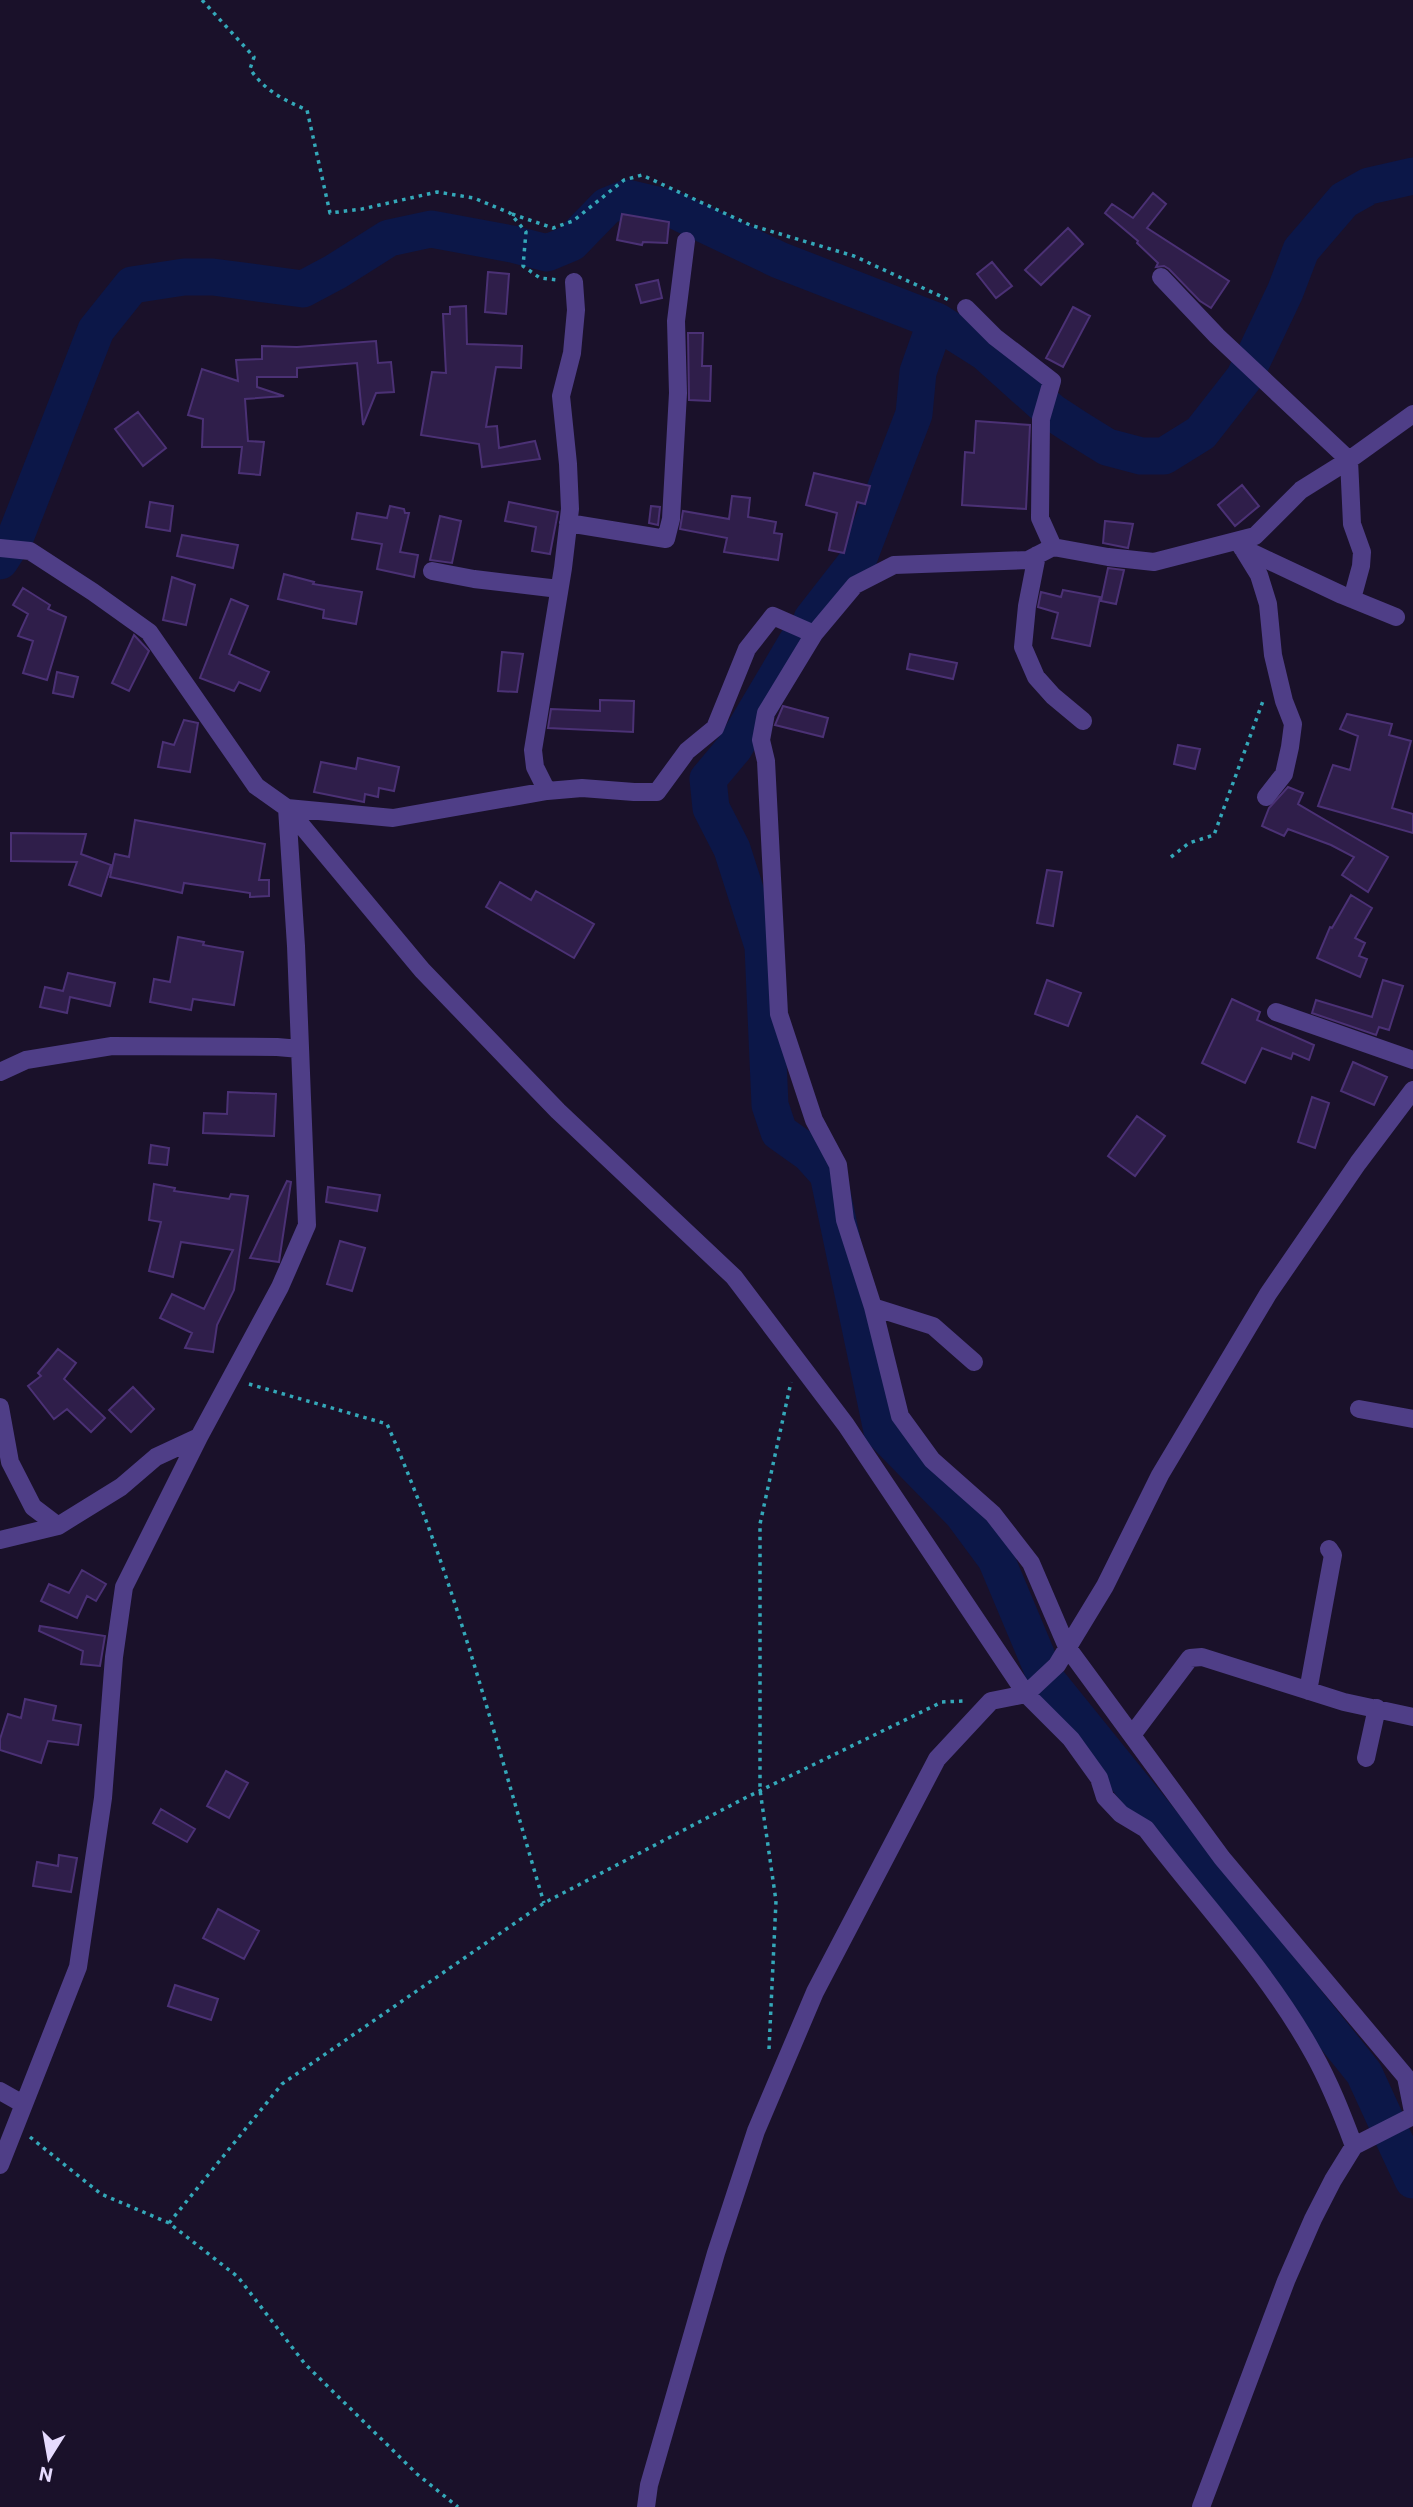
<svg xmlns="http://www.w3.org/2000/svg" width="1413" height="2507" font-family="Roboto,sans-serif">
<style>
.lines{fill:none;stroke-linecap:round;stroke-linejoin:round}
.river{stroke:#0c1748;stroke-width:37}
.building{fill:#2f1e4a;stroke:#4b3175;stroke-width:2}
.path{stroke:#34a8b9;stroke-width:3.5;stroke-dasharray:3.5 5;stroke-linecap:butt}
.minor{stroke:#4f3e87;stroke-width:18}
</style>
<rect width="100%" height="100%" fill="#1a112a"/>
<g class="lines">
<path class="river" d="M0,561L15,538L96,330L132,285L184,277H213L303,289L335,272L389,238L431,229L512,244L547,253L571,243L607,206L627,198L670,208L779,260L936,321L985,352L1052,412L1078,429L1107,447L1141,456H1164L1201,433L1244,378L1285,292L1301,250L1344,200L1369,186L1413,176
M812,619L858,560L914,414L918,372L936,321
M801,635L734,748L708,779L711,808L732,849L763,946L770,1105L779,1132L810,1154L828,1174L882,1431L962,1513L996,1559L1043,1671
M1051,1685L1364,2073L1386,2121
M1392,2135L1413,2180"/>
</g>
<path class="building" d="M1153,193L1166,204L1147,228L1229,281L1211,308L1200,301L1169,269L1164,266L1156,267L1158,263L1137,243L1138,241L1105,213L1112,204L1133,218Z
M622,214L669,222L667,243L643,242L642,245L617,240Z
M1068,228L1083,244L1041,285L1025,270Z
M992,262L1012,286L996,298L977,274Z
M488,272L509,274L506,314L485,312Z
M658,280L662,298L641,303L636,285Z
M466,306L467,344L522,346L521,368L496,367L486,427L497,426L499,448L535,441L540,459L482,467L479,444L421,435L432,372L446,373L443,314H450V307Z
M1073,307L1090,316L1063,367L1046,358Z
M688,333H703L702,366H711L710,401L689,400Z
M376,341L378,363L391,362L394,392L376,393L363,425L357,363L297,368V377H257V387L284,396L245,399L248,441L264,442L260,475L239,473L242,447H202L203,419L188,415L202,369L238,381L236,360L262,359V346L297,347Z
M138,412L166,448L143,466L115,429Z
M976,421L1030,425L1026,509L962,505L965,452L974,453Z
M814,473L870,486L865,504L857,502L844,553L829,550L837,513L806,505Z
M1242,485L1259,506L1235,526L1218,505Z
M732,496L750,498L748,517L776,522L774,533L782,534L778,560L724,552L727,538L680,529L683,511L729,519Z
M150,502L173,506L170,531L146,527Z
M509,502L558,512L550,554L532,551L536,527L505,521Z
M390,506L404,509L405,513H409L400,552L418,555L414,577L377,569L382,544L352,539L357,513L387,518Z
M651,506L660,507L658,525L649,523Z
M440,516L461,521L452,563L430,560Z
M1105,521L1133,524L1128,548L1103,543Z
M182,535L238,545L233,568L177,556Z
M1108,568L1124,570L1116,604L1101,601Z
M284,574L314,582L313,584L362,592L356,624L323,618L324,610L278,599Z
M172,577L195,585L186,625L163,620Z
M23,588L50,605L48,609L66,617L47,680L23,673L33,641L18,636L28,614L13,605Z
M1063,590L1100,597L1090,646L1052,638L1058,613L1038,607L1041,592L1061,597Z
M231,599L248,606L229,654L269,672L260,691L239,682L234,691L200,678Z
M134,635L149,651L129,691L112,683Z
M502,652L523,654L517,692L498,691Z
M910,654L957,663L953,679L907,669Z
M57,672L78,677L73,697L53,693Z
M600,700L634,701L633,732L548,728L551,709L600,711Z
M783,706L828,718L823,737L775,725Z
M1347,714L1392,724L1389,735L1411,741L1392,808L1413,814V833L1318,806L1333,765L1350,770L1358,736L1340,729Z
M184,720L198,723L190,772L158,767L163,742L174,745Z
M1178,745L1200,749L1195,769L1174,764Z
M358,758L399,767L394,791L379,788L378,797L365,794L364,802L314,792L321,762L356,769Z
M1288,787L1303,793L1298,804L1388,857L1368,892L1342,875L1354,857L1331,845L1288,829L1284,836L1262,826L1269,808Z
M135,820L265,844L259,880H269V896L250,897V893L184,883L182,893L110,877L115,854L129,857Z
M11,833L86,834L81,854L111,865L101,896L69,885L77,862L11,861Z
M1047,870L1062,872L1053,926L1037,923Z
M500,882L531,900L536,891L594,924L574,958L486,907Z
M1351,895L1372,908L1355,938L1365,943L1359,956L1367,959L1360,977L1317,958L1330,927L1332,928Z
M178,937L204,942L203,945L243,952L234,1005L193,999L191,1010L150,1002L154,979L170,982Z
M68,973L115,983L110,1006L70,997L67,1013L40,1007L45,987L63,991Z
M1047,980L1081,993L1068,1026L1035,1014Z
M1383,980L1403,986L1389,1030L1379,1027L1376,1035L1312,1013L1316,1000L1372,1017Z
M1232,999L1260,1012L1257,1020L1314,1045L1309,1060L1293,1053L1291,1059L1262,1048L1245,1083L1202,1063Z
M1353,1062L1387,1077L1374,1105L1341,1091Z
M228,1092L276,1094L274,1136L203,1133L204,1113L227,1114Z
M1312,1097L1329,1103L1315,1148L1298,1142Z
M1137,1116L1165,1136L1135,1176L1108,1156Z
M151,1145L169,1148L167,1165L149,1163Z
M287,1181L291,1182L279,1262L250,1258Z
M154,1184L175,1188L174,1191L229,1199L231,1194L248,1196L234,1290L217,1325L213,1352L185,1348L192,1333L160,1318L172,1294L204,1309L233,1250L181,1242L173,1277L149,1271L161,1222L149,1220Z
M328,1187L380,1195L377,1211L326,1202Z
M340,1241L365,1248L352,1291L327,1284Z
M58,1349L76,1363L64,1379L105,1418L91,1432L67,1409L54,1419L28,1386L41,1376L38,1373Z
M133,1387L154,1409L131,1432L109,1410Z
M82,1570L106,1584L96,1601L87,1596L77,1618L41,1601L49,1584L69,1593Z
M40,1626L105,1636L100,1666L81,1664L83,1651L39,1631Z
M25,1699L56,1706L53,1720L81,1725L78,1745L48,1741L41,1763L0,1750V1739L8,1714L21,1718Z
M226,1771L248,1783L229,1818L207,1806Z
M161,1809L195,1829L187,1842L153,1823Z
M59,1855L77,1858L71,1892L33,1886L37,1862L58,1866Z
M218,1909L259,1931L244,1959L203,1938Z
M175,1985L218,1999L211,2020L168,2006Z"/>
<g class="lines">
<path class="path" d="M202,0L254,57L250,69C265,91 284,100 307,110L330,213L362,209L437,192L474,198L510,213L526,232L523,266L540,278L558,280
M512,214L553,228L573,221L624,180L642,175L750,225L854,256L951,301
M1171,857L1189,843L1214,835L1263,701
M249,1384L387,1424C455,1577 496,1743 544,1903
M769,2049L776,1901L760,1790V1524L791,1382
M30,2137L101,2194L169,2223L238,2277L305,2364L417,2474L458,2507
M169,2223L282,2084L544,1903L745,1798L942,1702L964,1701"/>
<path class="minor" d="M1161,277L1217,336L1349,460L1352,524L1362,552L1361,566L1352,599
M966,308L995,337L1052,381L1041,419L1040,518L1053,547
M1413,414L1349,460L1301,490L1255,536L1154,562L1108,557L1053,547L1028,560L894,565L855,585L814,634L766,713L761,740L766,761L779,1014L814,1120L838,1165L845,1220L873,1307L900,1416L932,1460L993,1514L1031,1563L1067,1647L1222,1858L1406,2077L1413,2112
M568,523L666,539L671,519L678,393L676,321L686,241
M0,548L30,551L93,592L149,632L256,786L287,808L422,970L558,1111L734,1277L846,1425L1026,1694L1071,1739L1099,1778L1105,1797L1121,1814L1146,1829C1202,1903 1268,1971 1313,2053C1330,2083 1342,2114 1354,2146
M1242,548L1342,595L1396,617
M1243,549L1259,575L1268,604L1273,655L1284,701L1293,724L1290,747L1284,774L1266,797
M1037,555L1027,606L1023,647L1036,677L1053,696L1083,721
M432,571L474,579L559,589
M547,791L535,767L533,750L563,568L570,509L568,464L561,396L572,353L576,310L574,282
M287,808L393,818L547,791L582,788L634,792H657L687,751L715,728L747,649L773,616L814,634
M1276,1012L1413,1060
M0,1072L26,1060L112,1046L277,1047L300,1049
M873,1307L933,1326L974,1362
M0,1407L10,1462L33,1507L58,1526
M1359,1409L1413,1419
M0,1540L58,1526L121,1487L156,1457L199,1437
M1308,1691L1333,1555L1329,1549
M1132,1735L1190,1658L1202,1657L1344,1702L1413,1717
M1366,1758L1377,1708
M0,2091L23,2104
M0,2165L78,1967L103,1798L114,1657L124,1587L199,1437L280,1287L307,1225L296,946L287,808
M646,2507L649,2485L716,2253L756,2131L815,1992L937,1759L991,1701L1026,1694L1057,1665L1105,1586L1160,1475L1268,1294L1358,1163L1413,1090
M1201,2507L1286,2281L1313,2219L1333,2180L1354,2146L1413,2116"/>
</g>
<g transform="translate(49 2458) rotate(191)" stroke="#1a112a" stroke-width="5" paint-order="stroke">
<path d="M0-5L12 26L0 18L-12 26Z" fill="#e6dbfe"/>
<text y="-10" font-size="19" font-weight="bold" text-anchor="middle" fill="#e6dbfe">N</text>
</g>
</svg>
